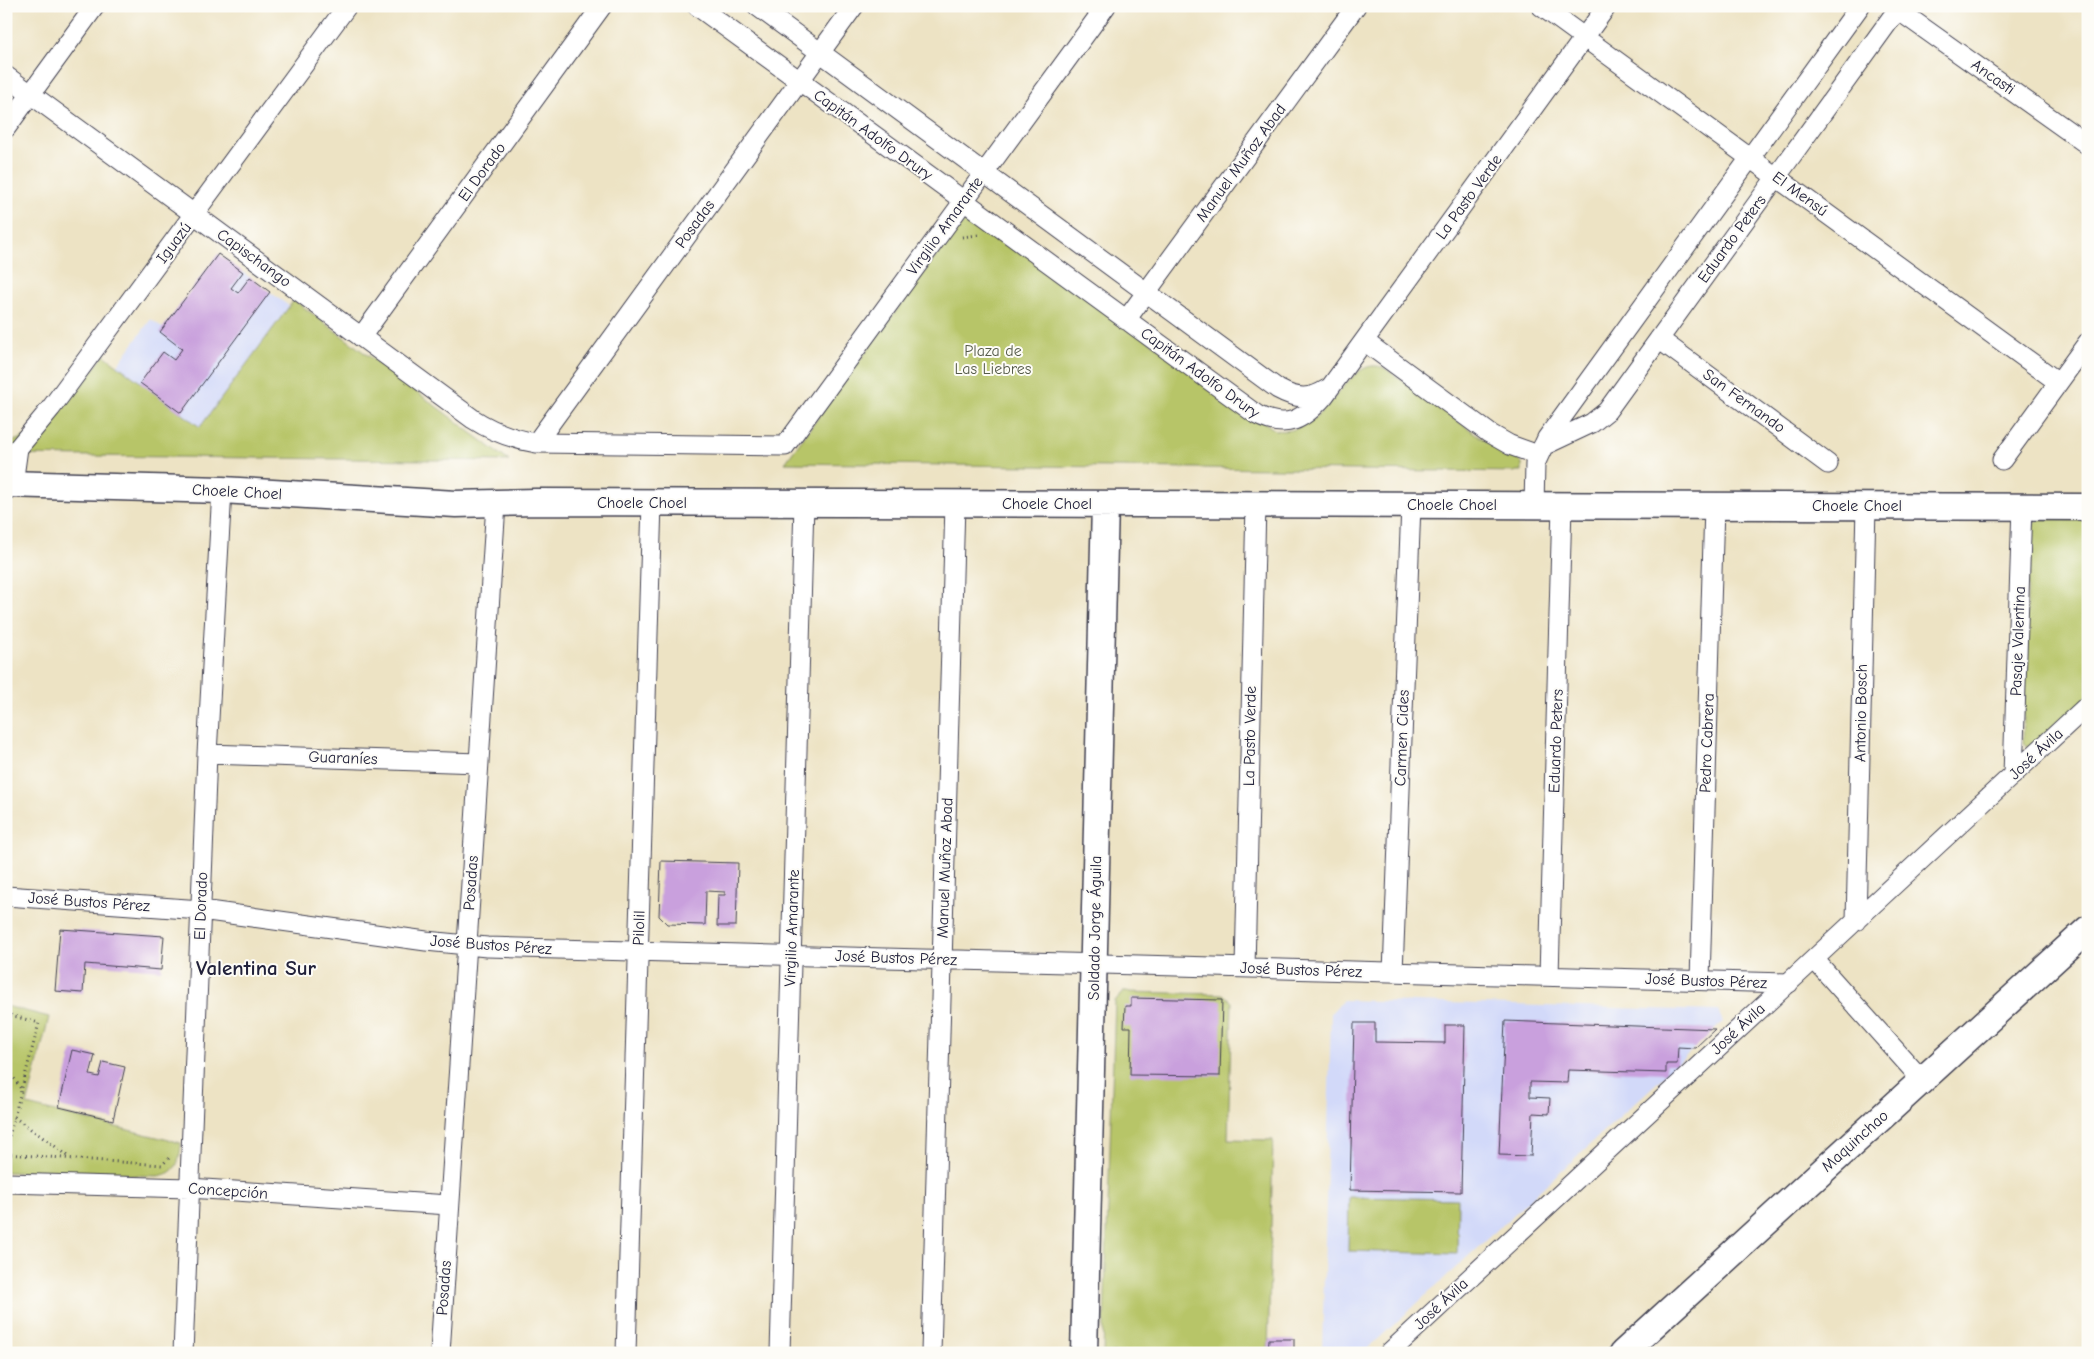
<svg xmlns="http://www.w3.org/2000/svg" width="2094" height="1359" font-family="'Comic Neue',sans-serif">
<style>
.built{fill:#d2d9f9}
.green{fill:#b7c567;stroke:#6c7451}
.building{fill:#c9a0dd}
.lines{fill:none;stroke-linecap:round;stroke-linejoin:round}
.street-casing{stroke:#403f50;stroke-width:21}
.secondary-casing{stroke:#403f50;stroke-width:29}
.path{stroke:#403f50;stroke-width:3;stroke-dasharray:1 4;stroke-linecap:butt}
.street{stroke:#fff;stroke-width:19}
.secondary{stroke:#fff;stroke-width:26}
.labels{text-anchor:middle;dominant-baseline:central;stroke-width:4;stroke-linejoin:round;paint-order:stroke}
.street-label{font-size:16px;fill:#22223b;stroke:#fdfcf7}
.park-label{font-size:16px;fill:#565b4a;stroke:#fdfcf7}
.district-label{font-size:21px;font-weight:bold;fill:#22223b;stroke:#fdfcf7}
</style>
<rect width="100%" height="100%" fill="#fdfcf7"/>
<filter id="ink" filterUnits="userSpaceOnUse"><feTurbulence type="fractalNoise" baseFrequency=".02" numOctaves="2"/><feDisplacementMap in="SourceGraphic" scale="10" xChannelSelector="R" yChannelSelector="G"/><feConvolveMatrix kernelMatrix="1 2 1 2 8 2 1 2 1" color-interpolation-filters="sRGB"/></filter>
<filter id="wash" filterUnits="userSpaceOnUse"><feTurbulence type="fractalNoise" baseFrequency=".0096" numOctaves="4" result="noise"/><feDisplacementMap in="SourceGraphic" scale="20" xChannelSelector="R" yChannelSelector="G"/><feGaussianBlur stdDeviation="1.12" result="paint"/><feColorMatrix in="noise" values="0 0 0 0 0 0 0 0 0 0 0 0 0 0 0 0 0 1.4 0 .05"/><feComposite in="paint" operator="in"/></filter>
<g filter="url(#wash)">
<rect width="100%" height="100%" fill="#ede3c4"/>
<path class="built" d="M218,254L289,306L200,427L117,366L151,319L163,328Z
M1343,1000L1718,1011L1723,1022L1363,1353H1322L1331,1013Z"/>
<path class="green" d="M971,219L978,220L1275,430C1329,440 1347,348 1386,369L1490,444L1517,458L1522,463V472L785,463L953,233L964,222Z
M294,300L509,461L6,455V443C53,432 77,391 104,355L200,427Z
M2088,516V701L2029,748L2023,743L2029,532L2036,521L2041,518Z
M1123,992L1223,994L1232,1002L1228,1139L1273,1140L1268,1353H1103L1115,1001Z
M6,1006L49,1017L27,1105L181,1143C180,1161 177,1174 157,1176L6,1172Z
M1349,1197L1458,1199L1457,1254L1348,1251Z"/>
<g id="blocks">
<path class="building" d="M218,254L243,272L231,288L238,293L250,277L270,292L181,413L140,383L163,352L174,360L182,349L160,332Z
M661,861L738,863L736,926H717L718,895H725V892L706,891L705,925L667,924L659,916Z
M60,929L164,936L161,970L85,964L83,993L55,991Z
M1131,998L1222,1000L1220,1076L1130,1075L1131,1027H1124L1125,1006H1131Z
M1505,1021L1715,1029L1695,1048L1678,1047L1677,1064H1666V1073L1568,1070L1567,1083L1530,1082V1097L1550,1098L1549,1114L1533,1113L1531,1156L1499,1155Z
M1354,1023H1375V1042L1445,1043V1025H1465L1461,1192L1350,1190Z
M72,1050L95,1055L90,1075L99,1077L103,1062L125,1067L113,1120L59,1107Z
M1269,1339H1294V1353H1268Z"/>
</g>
</g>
<g filter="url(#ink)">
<use href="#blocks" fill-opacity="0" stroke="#403f50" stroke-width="1"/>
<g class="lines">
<g class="street-casing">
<path id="street" d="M697,6L1257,415C1287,430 1303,420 1324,396L1607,6
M757,6L1278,389C1296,399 1310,400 1327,389
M1541,6L2058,382
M1898,10L2088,145
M6,76L473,419C493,432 513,439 536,443L785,446L1106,6
M6,128L95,6
M1126,320L1356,6
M361,337L602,6
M1659,339L1828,464
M1364,341L1489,433L1510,445L1538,455
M536,443L854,6
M1543,446L1592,423L1607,411L1900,6
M2002,460L2088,342
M13,484L18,448L51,408L347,6
M1534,505L1535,464L1547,438L1860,6
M207,754L479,763
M2013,775L2022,506
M6,896L201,910L426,941L487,947L1789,983
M1856,921L1866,506
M1814,959L1922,1080
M1245,968L1256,504
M1393,972L1411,505
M1549,976L1562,505
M1700,980L1714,506
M6,1183L189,1188L449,1205
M183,1353L207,754L222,490
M440,1353L496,504
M626,1353L652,503
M780,1353L804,503
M931,1353L955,504
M1389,1353L2088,705"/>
</g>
<g class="secondary-casing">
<path id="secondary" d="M6,484L222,490L456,504L536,502L2088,507
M1084,1353L1105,504
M1623,1353L2088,929"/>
</g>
<path class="path" d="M962,237L978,235
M6,1014L39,1023L6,1148
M6,1066L21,1089
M14,1117L70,1157
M6,1154L162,1165L171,1156"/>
<use href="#street" class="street"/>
<use href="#secondary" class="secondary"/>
</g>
</g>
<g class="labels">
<g class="street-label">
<text transform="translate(1993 77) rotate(35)">Ancasti</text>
<text transform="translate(873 135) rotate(36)">Capitán Adolfo Drury</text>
<text transform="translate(1241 163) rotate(-54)">Manuel Muñoz Abad</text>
<text transform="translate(482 172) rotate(-54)">El Dorado</text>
<text transform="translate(1800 194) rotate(36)">El Mensú</text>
<text transform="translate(1469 197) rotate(-54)">La Pasto Verde</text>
<text transform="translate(695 224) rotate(-54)">Posadas</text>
<text transform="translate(945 226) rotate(-54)">Virgilio Amarante</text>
<text transform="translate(1732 239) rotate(-54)">Eduardo Peters</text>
<text transform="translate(174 243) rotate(-53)">Iguazú</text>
<text transform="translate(254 258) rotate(36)">Capischango</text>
<text transform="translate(1200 373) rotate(36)">Capitán Adolfo Drury</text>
<text transform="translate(1744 401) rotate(36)">San Fernando</text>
<text transform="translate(237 492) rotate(3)">Choele Choel</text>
<text x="642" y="503">Choele Choel</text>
<text x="1047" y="504">Choele Choel</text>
<text x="1452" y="505">Choele Choel</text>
<text x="1857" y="506">Choele Choel</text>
<text transform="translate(2018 641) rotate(-88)">Pasaje Valentina</text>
<text transform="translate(1861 713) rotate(-89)">Antonio Bosch</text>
<text transform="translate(1250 736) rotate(-89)">La Pasto Verde</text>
<text transform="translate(1402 738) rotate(-88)">Carmen Cides</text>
<text transform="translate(1556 741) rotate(-88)">Eduardo Peters</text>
<text transform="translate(1707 743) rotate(-88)">Pedro Cabrera</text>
<text transform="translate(2036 754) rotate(-43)">José Ávila</text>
<text transform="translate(343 758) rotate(2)">Guaraníes</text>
<text transform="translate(945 868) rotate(-88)">Manuel Muñoz Abad</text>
<text transform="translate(471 883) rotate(-86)">Posadas</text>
<text transform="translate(89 902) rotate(4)">José Bustos Pérez</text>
<text transform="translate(201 906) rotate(-88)">El Dorado</text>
<text transform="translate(639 928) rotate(-88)">Pilolil</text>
<text transform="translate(792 928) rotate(-88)">Virgilio Amarante</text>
<text transform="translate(1095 928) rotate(-89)">Soldado Jorge Águila</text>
<text transform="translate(491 945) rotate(4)">José Bustos Pérez</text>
<text transform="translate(896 958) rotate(2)">José Bustos Pérez</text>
<text transform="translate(1301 970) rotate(2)">José Bustos Pérez</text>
<text transform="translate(1706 981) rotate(2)">José Bustos Pérez</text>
<text transform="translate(1738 1029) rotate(-43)">José Ávila</text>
<text transform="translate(1855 1141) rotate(-42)">Maquinchao</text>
<text transform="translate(228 1191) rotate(4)">Concepción</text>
<text transform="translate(444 1288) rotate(-86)">Posadas</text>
<text transform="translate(1441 1304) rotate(-43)">José Ávila</text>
</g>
<g class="park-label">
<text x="993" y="351">Plaza de<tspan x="993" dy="18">Las Liebres</tspan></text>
</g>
<g class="district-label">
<text x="256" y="968">Valentina Sur</text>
</g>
</g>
<rect width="2094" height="1359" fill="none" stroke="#fdfcf7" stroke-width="25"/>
</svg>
